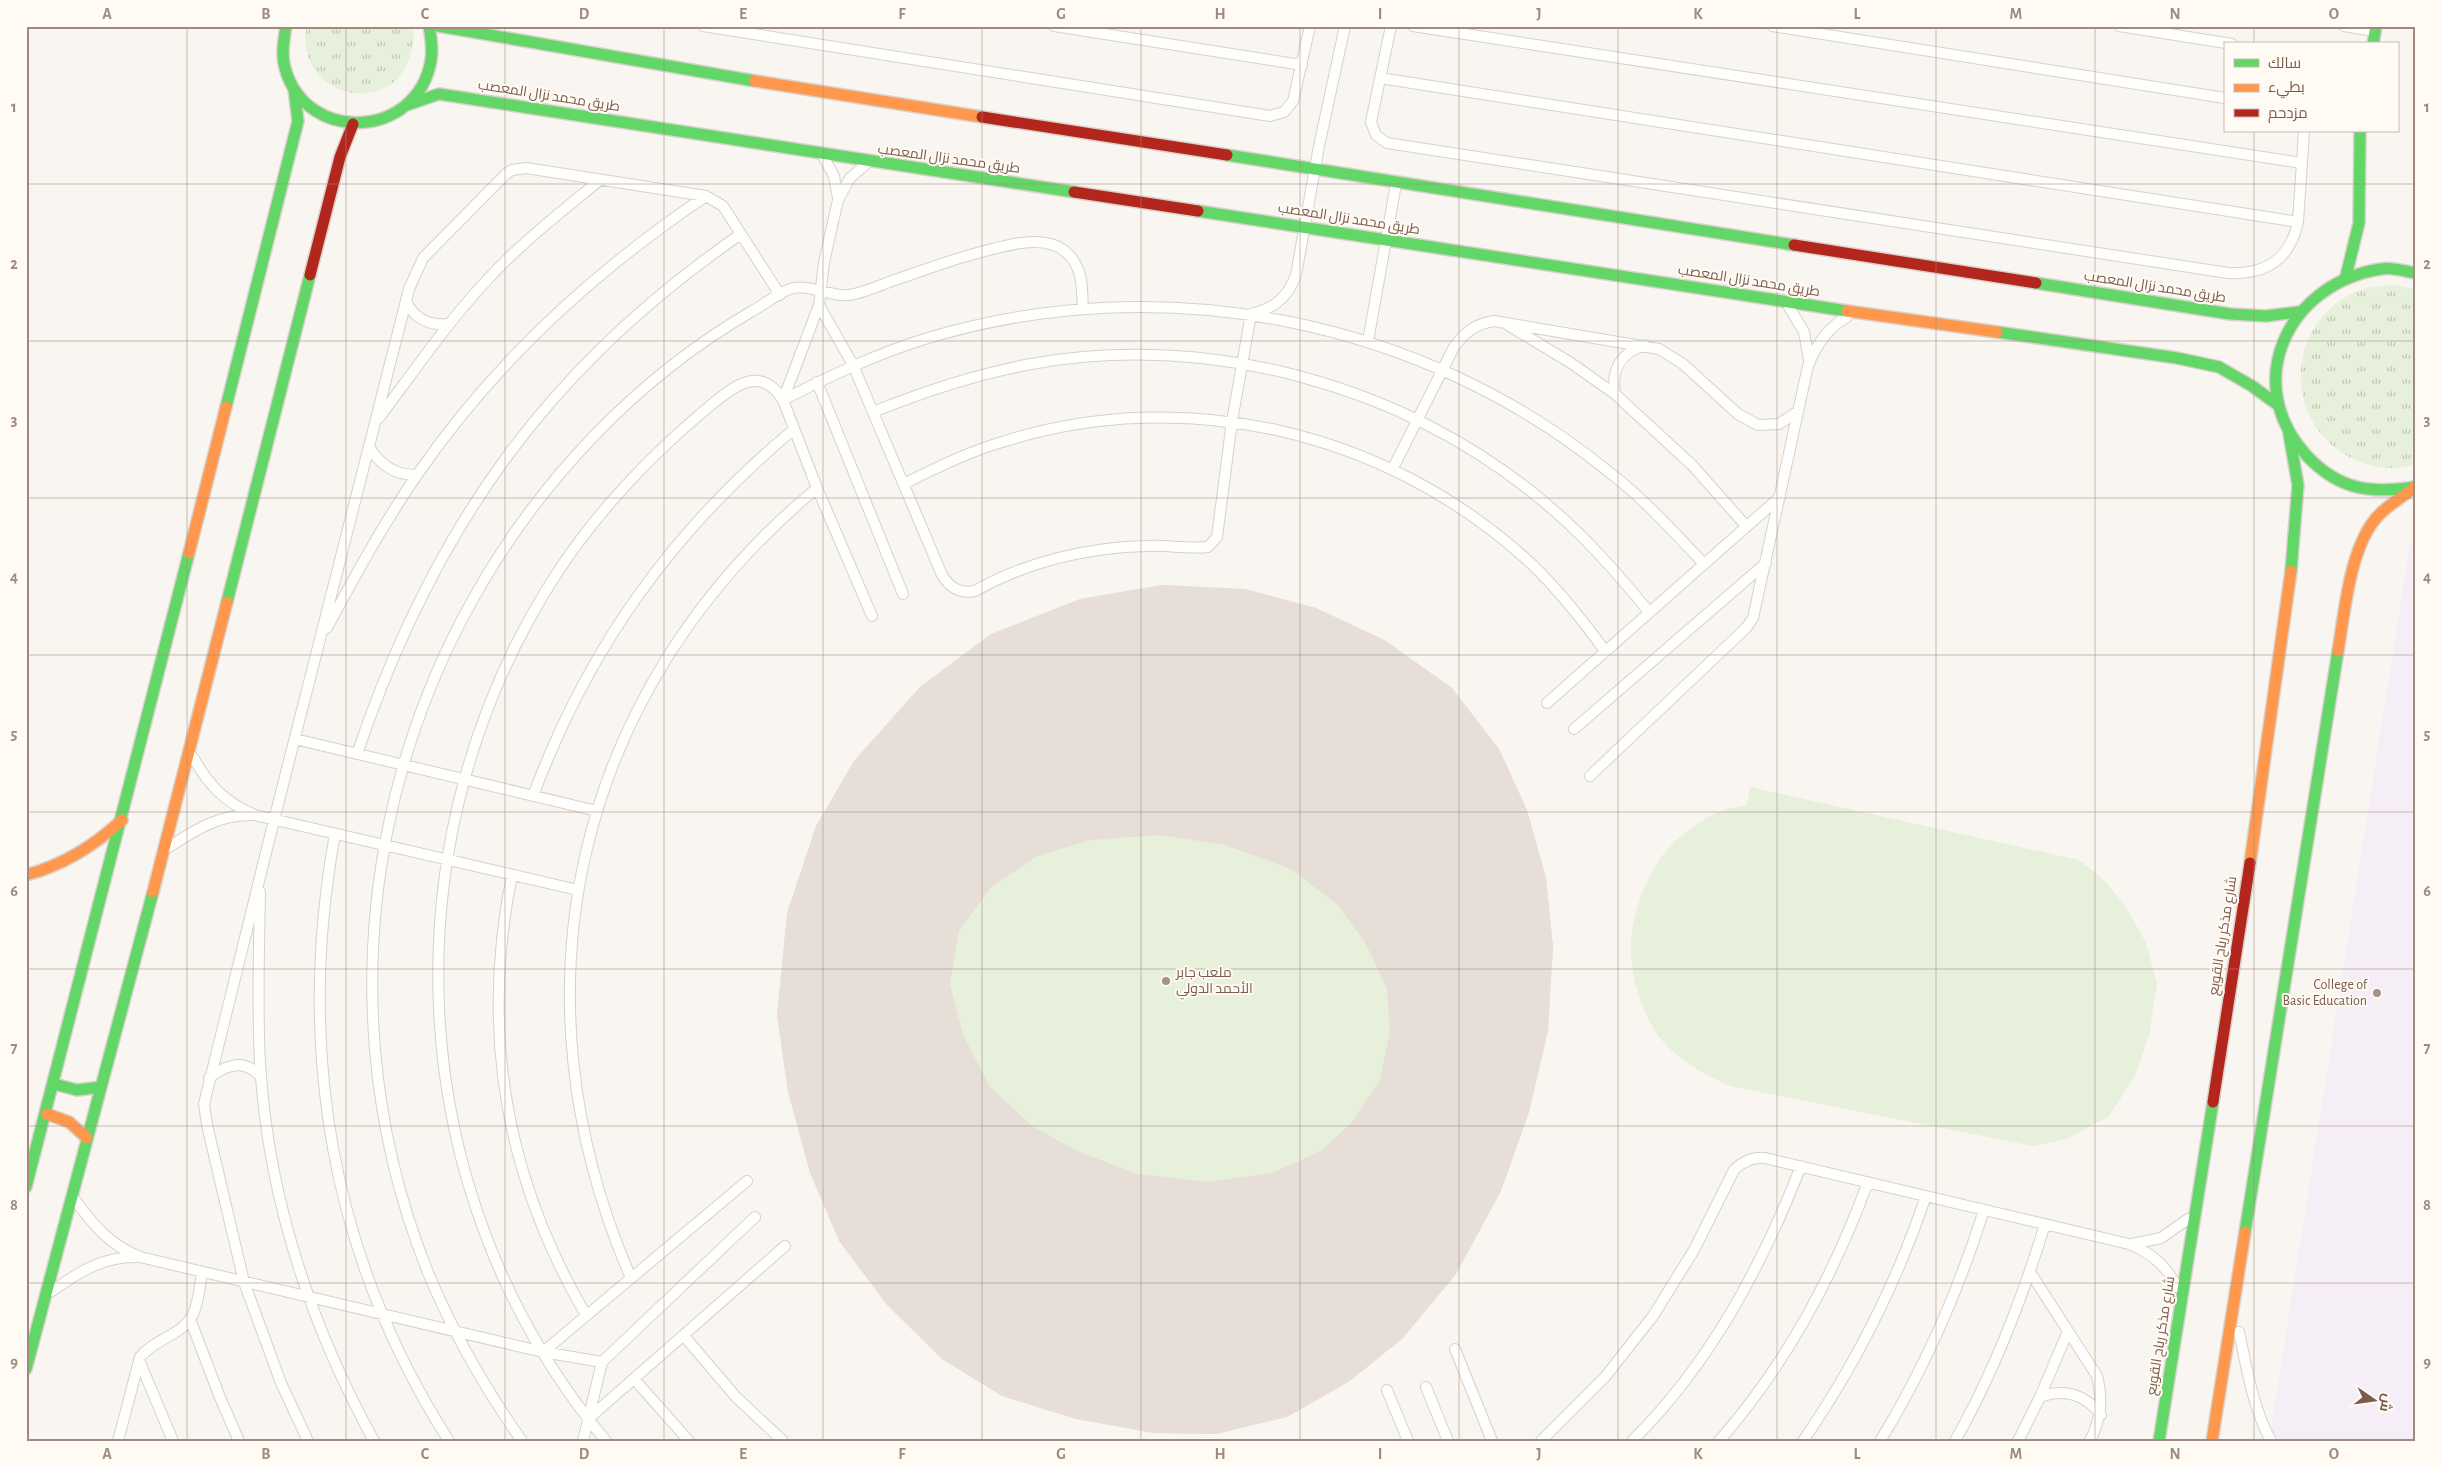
<svg xmlns="http://www.w3.org/2000/svg" width="2441" height="1467" font-family="'Alegreya Sans',Cairo,sans-serif">
<style>
.education{fill:#f6eef6}
.grass{fill:url(#grass-tufts)}
.garden{fill:#e7f0db}
.building{fill:#e6ded7;fill-rule:evenodd}
.lines{fill:none;stroke-linecap:round;stroke-linejoin:round}
.lane-casing{stroke:#d7d1cb;stroke-width:12}
.fast-casing{stroke:#d9d2cb;stroke-width:14}
.slow-casing{stroke:#d9d2cb;stroke-width:14}
.jam-casing{stroke:#d9d2cb;stroke-width:14}
.lane{stroke:#fefefd;stroke-width:10}
.fast{stroke:#63d668;stroke-width:11}
.slow{stroke:#ff974d;stroke-width:11}
.jam{stroke:#b3261e;stroke-width:11}
.grid{fill:none;stroke:#9f8a7d;stroke-width:1;stroke-opacity:0.55}
.poi-dot{fill:#a69286;stroke:#fffaf3;stroke-width:2}
.labels{text-anchor:middle;dominant-baseline:central;stroke-width:4;stroke-linejoin:round;paint-order:stroke}
.street-label{font-size:14px;fill:#7a5c4d;stroke:#fffaf3}
.poi-label{font-size:14px;fill:#7a5c4d;stroke:#fffaf3;text-anchor:start}
.neatline{fill:none;stroke:#9f8a7d;stroke-width:2}
.grid-label{font-size:16px;text-anchor:middle;font-weight:bold;fill:#9f8a7d}
</style>
<defs>
<pattern id="grass-tufts" width="24" height="20" patternUnits="userSpaceOnUse" patternTransform="scale(1.25)"><rect width="24" height="20" fill="#e7f0db"/><path d="M3 7l-1-3M5 7V3M7 7l1-3M15 17l-1-3M17 17v-4M19 17l1-3" fill="none" stroke="#c0c6b4"/></pattern>
</defs>
<rect width="100%" height="100%" fill="#f9f5f0"/>
<path class="education" d="M2410,544L2415,545V1441H2269Z"/>
<path class="grass" d="M307,26H412C415,36 413,47 410,57C389,121 292,94 307,26Z
M2394,285L2415,289V464C2398,470 2379,469 2363,463C2280,433 2280,319 2363,289C2372,286 2384,286 2394,285Z"/>
<path class="garden" d="M1162,585L1245,589L1316,608L1385,640L1452,688L1499,749L1527,810L1546,878L1553,946L1548,1031L1529,1112L1501,1191L1456,1274L1403,1338L1350,1381L1287,1417L1216,1434L1154,1433L1076,1419L1002,1396L942,1359L777,1016L787,913L816,826L854,761L920,687L991,634L1080,599Z
M1750,787L2079,860L2104,880L2126,907L2146,943L2157,984L2149,1035L2135,1076L2109,1116L2067,1139L2033,1146L1730,1086C1709,1077 1689,1066 1672,1051C1644,1025 1630,980 1631,943C1632,916 1645,879 1661,857C1674,840 1695,823 1714,814C1723,809 1736,808 1747,805Z"/>
<path class="building" d="M1162,585L1245,589L1316,608L1384,640L1452,688L1499,749L1527,810L1546,878L1553,946L1548,1031L1529,1112L1501,1191L1456,1274L1403,1338L1350,1381L1287,1417L1216,1434L1154,1433L1076,1419L1002,1396L942,1359L887,1305L839,1241L810,1173L788,1092L777,1016L787,913L816,826L854,761L920,687L991,634L1080,599ZM1161,835L1225,845L1291,869L1338,905L1366,944L1387,989L1390,1032L1380,1080L1351,1123L1321,1151L1272,1173L1209,1182L1138,1174L1079,1152L1032,1126L990,1087L963,1035L950,984L959,931L990,888L1037,856L1091,840Z"/>
<g class="lines">
<g class="lane-casing">
<path id="lane" d="M703,26L1270,116L1284,112L1293,101L1310,26
M1054,26L1302,65
M1391,26L1371,122L1376,135L1387,143L2228,273C2266,275 2290,259 2298,222L2304,131
M1413,26L2302,163
M1772,26L2225,98
M2119,26L2232,44
M2344,26L2374,31
M1380,78L2298,222
M824,158L834,176L838,198
M406,301C414,319 430,326 449,324
M819,305L853,365L942,575C950,588 960,594 975,591C1026,562 1088,547 1147,546C1167,545 1188,549 1208,547L1217,537L1232,421L1251,314C1274,309 1288,297 1296,275L1319,146L1345,26
M1789,307L1804,332L1809,360
M1508,325L1571,363L1615,394L1693,466L1746,526
M1368,341L1396,184
M817,382L903,594
M1615,394C1611,370 1621,352 1645,345
M783,400C830,376 878,353 928,338C1161,268 1420,318 1609,472C1644,499 1674,532 1704,564
M783,400L819,305L824,262L838,200L850,178L865,165
M873,412C925,391 976,374 1031,364C1210,332 1405,385 1544,502C1584,535 1617,573 1649,612
M379,418C414,371 447,323 487,280C521,243 561,212 600,180
M369,447C381,466 395,475 417,475
M1393,468L1454,347C1465,332 1475,324 1494,321L1659,349L1683,364L1738,414L1758,425L1779,424L1797,412
M904,484C935,468 968,452 1002,442C1184,384 1384,431 1525,558C1555,585 1581,618 1605,651
M327,628C355,576 383,524 417,475C494,363 593,272 706,196
M1547,703L1780,497
M1574,729L1766,563
M295,739L597,811
M357,754C432,531 546,368 741,234
M193,757C208,785 226,803 255,815L578,890
M1590,776L1746,628L1753,618L1808,366C1816,345 1827,328 1847,317
M533,796C588,648 672,531 793,430
M335,834C296,1048 331,1257 449,1441
M169,847C197,829 218,815 252,815
M512,875C480,1032 505,1177 586,1315
M260,892C259,949 257,1006 260,1063C268,1197 310,1324 374,1441
M209,1078C226,1064 245,1058 261,1077
M75,1200C94,1226 110,1245 140,1257L543,1352L602,1362
M2132,1244L2161,1238L2188,1219
M2030,1272L2097,1376C2103,1400 2101,1419 2090,1441
M631,1278C506,991 575,689 817,488
M52,1291C79,1272 102,1257 136,1257
M190,1319L219,1395L239,1441
M2239,1332C2247,1369 2253,1408 2271,1441
M684,1336L736,1397L783,1441
M1455,1349L1492,1441
M543,1352L747,1181
M139,1360L173,1441
M634,1379L689,1441
M1426,1387L1448,1441
M1387,1390L1408,1441
M2040,1397C2063,1388 2086,1394 2101,1415
M588,1419L785,1246
M118,1441L140,1357C154,1339 186,1334 194,1312C199,1299 200,1285 202,1272
M308,1441L281,1383L244,1282L207,1125L204,1104L274,820L409,289L423,258L506,174L512,170L526,168L706,196L723,206L780,295
M522,1441C484,1387 452,1331 427,1270C313,984 381,657 594,436C641,387 695,344 754,310C765,304 778,293 790,289C808,283 830,297 849,295C863,293 876,287 889,282C916,273 942,263 970,255C1002,247 1058,225 1077,267C1083,279 1082,295 1083,309
M583,1441L602,1362L755,1217
M606,1441C400,1195 383,838 559,570C601,507 653,453 711,405C735,385 761,365 783,400L817,488L872,616
M1541,1441L1605,1377L1653,1316L1694,1250L1734,1170C1743,1161 1753,1157 1765,1158L2129,1244C2151,1253 2166,1265 2177,1287
M1632,1441C1710,1364 1762,1266 1801,1166
M1719,1441C1786,1365 1833,1277 1868,1182
M1803,1441C1856,1364 1896,1285 1926,1196
M1880,1441C1925,1368 1958,1292 1984,1210
M1955,1441C1994,1372 2022,1300 2045,1224
M2018,1441L2040,1397L2068,1331"/>
</g>
<g class="fast-casing">
<path id="fast" d="M286,26C284,39 281,55 285,68C306,145 418,139 431,60C433,49 431,38 429,26
M438,26L755,81
M2373,44L2376,26
M407,105L439,94L1074,192
M1227,155L1794,245
M1198,211L1847,311
M2415,273C2404,271 2392,267 2381,269C2288,283 2240,383 2307,456C2339,490 2371,494 2415,487
M2346,276L2359,223L2360,131
M2036,283L2230,314L2266,316L2298,312
M1997,332L2177,358L2219,367L2252,386L2278,405
M226,407L298,121L294,89
M2289,434L2298,485L2291,571
M227,602L310,275
M54,1084L77,1090L101,1087
M26,1187L189,553
M2245,1232L2338,651
M26,1369L153,892
M2159,1441L2213,1102"/>
</g>
<g class="slow-casing">
<path id="slow" d="M755,81L982,117
M1847,311L1997,332
M189,553L226,407
M2338,651C2345,610 2350,542 2381,513C2391,503 2404,496 2415,487
M2250,863L2291,571
M26,875C64,865 94,846 122,820
M153,892L227,602
M47,1114L69,1122L87,1138
M2212,1441L2245,1232"/>
</g>
<g class="jam-casing">
<path id="jam" d="M982,117L1227,155
M1074,192L1198,211
M1794,245L2036,283
M310,275L340,157L353,124
M2213,1102L2250,863"/>
</g>
<use href="#lane" class="lane"/>
<use href="#fast" class="fast"/>
<use href="#slow" class="slow"/>
<use href="#jam" class="jam"/>
</g>
<path class="grid" d="M187,26V1441M346,26V1441M505,26V1441M664,26V1441M823,26V1441M982,26V1441M1141,26V1441M1300,26V1441M1459,26V1441M1618,26V1441M1777,26V1441M1936,26V1441M2095,26V1441M2254,26V44M2254,131V1441M26,184H2415M26,341H2415M26,498H2415M26,655H2415M26,812H2415M26,969H2415M26,1126H2415M26,1283H2415"/>
<g class="poi-dot">
<circle cx="1166" cy="981" r="5"/>
<circle cx="2377" cy="993" r="5"/>
</g>
<g class="labels">
<g class="street-label">
<text transform="translate(549 96) rotate(9)">طريق محمد نزال المعصب</text>
<text transform="translate(949 159) rotate(8)">طريق محمد نزال المعصب</text>
<text transform="translate(1349 219) rotate(9)">طريق محمد نزال المعصب</text>
<text transform="translate(1749 281) rotate(9)">طريق محمد نزال المعصب</text>
<text transform="translate(2155 287) rotate(9)">طريق محمد نزال المعصب</text>
<text transform="translate(2223 936) rotate(-81)">شارع مذكر رباح القوبع</text>
<text transform="translate(2161 1336) rotate(-81)">شارع مذكر رباح القوبع</text>
</g>
<g class="poi-label">
<text x="1176" y="973">ملعب جابر<tspan x="1176" dy="16">الأحمد الدولي</tspan></text>
<text x="2367" y="985" text-anchor="end">College of<tspan x="2367" dy="16">Basic Education</tspan></text>
</g>
</g>
<rect width="2441" height="1467" fill="none" stroke="#fffaf3" stroke-width="55"/>
<rect x="2224" y="42" width="175" height="90" fill="#fffaf3" stroke="#cabbb1"/>
<rect x="2234" y="59" width="25" height="8" fill="#63d668" stroke="#cabbb1"/>
<text x="2268" y="68" font-size="15" fill="#7a5c4d">سالك</text>
<rect x="2234" y="84" width="25" height="8" fill="#ff974d" stroke="#cabbb1"/>
<text x="2268" y="92" font-size="15" fill="#7a5c4d">بطيء</text>
<rect x="2234" y="109" width="25" height="8" fill="#b3261e" stroke="#cabbb1"/>
<text x="2268" y="118" font-size="15" fill="#7a5c4d">مزدحم</text>
<g transform="translate(2374 1400) rotate(103)" stroke="#fffaf3" stroke-width="4" paint-order="stroke">
<path d="M0-4L9 19L0 12L-9 19Z" fill="#7a5c4d"/>
<text y="-8" font-size="14" font-weight="bold" text-anchor="middle" fill="#7a5c4d">ش</text>
</g>
<rect x="28" y="28" width="2386" height="1412" class="neatline"/>
<g class="grid-label">
<text x="107" y="19">A</text>
<text x="266" y="19">B</text>
<text x="425" y="19">C</text>
<text x="584" y="19">D</text>
<text x="743" y="19">E</text>
<text x="902" y="19">F</text>
<text x="1061" y="19">G</text>
<text x="1220" y="19">H</text>
<text x="1380" y="19">I</text>
<text x="1539" y="19">J</text>
<text x="1698" y="19">K</text>
<text x="1857" y="19">L</text>
<text x="2016" y="19">M</text>
<text x="2175" y="19">N</text>
<text x="2334" y="19">O</text>
<text x="14" y="112">1</text>
<text x="2427" y="112">1</text>
<text x="14" y="269">2</text>
<text x="2427" y="269">2</text>
<text x="14" y="425">3</text>
<text x="2427" y="425">3</text>
<text x="14" y="582">4</text>
<text x="2427" y="582">4</text>
<text x="14" y="739">5</text>
<text x="2427" y="739">5</text>
<text x="14" y="896">6</text>
<text x="2427" y="896">6</text>
<text x="14" y="1053">7</text>
<text x="2427" y="1053">7</text>
<text x="14" y="1210">8</text>
<text x="2427" y="1210">8</text>
<text x="14" y="1367">9</text>
<text x="2427" y="1367">9</text>
<text x="107" y="1459">A</text>
<text x="266" y="1459">B</text>
<text x="425" y="1459">C</text>
<text x="584" y="1459">D</text>
<text x="743" y="1459">E</text>
<text x="902" y="1459">F</text>
<text x="1061" y="1459">G</text>
<text x="1220" y="1459">H</text>
<text x="1380" y="1459">I</text>
<text x="1539" y="1459">J</text>
<text x="1698" y="1459">K</text>
<text x="1857" y="1459">L</text>
<text x="2016" y="1459">M</text>
<text x="2175" y="1459">N</text>
<text x="2334" y="1459">O</text>
</g>
</svg>
